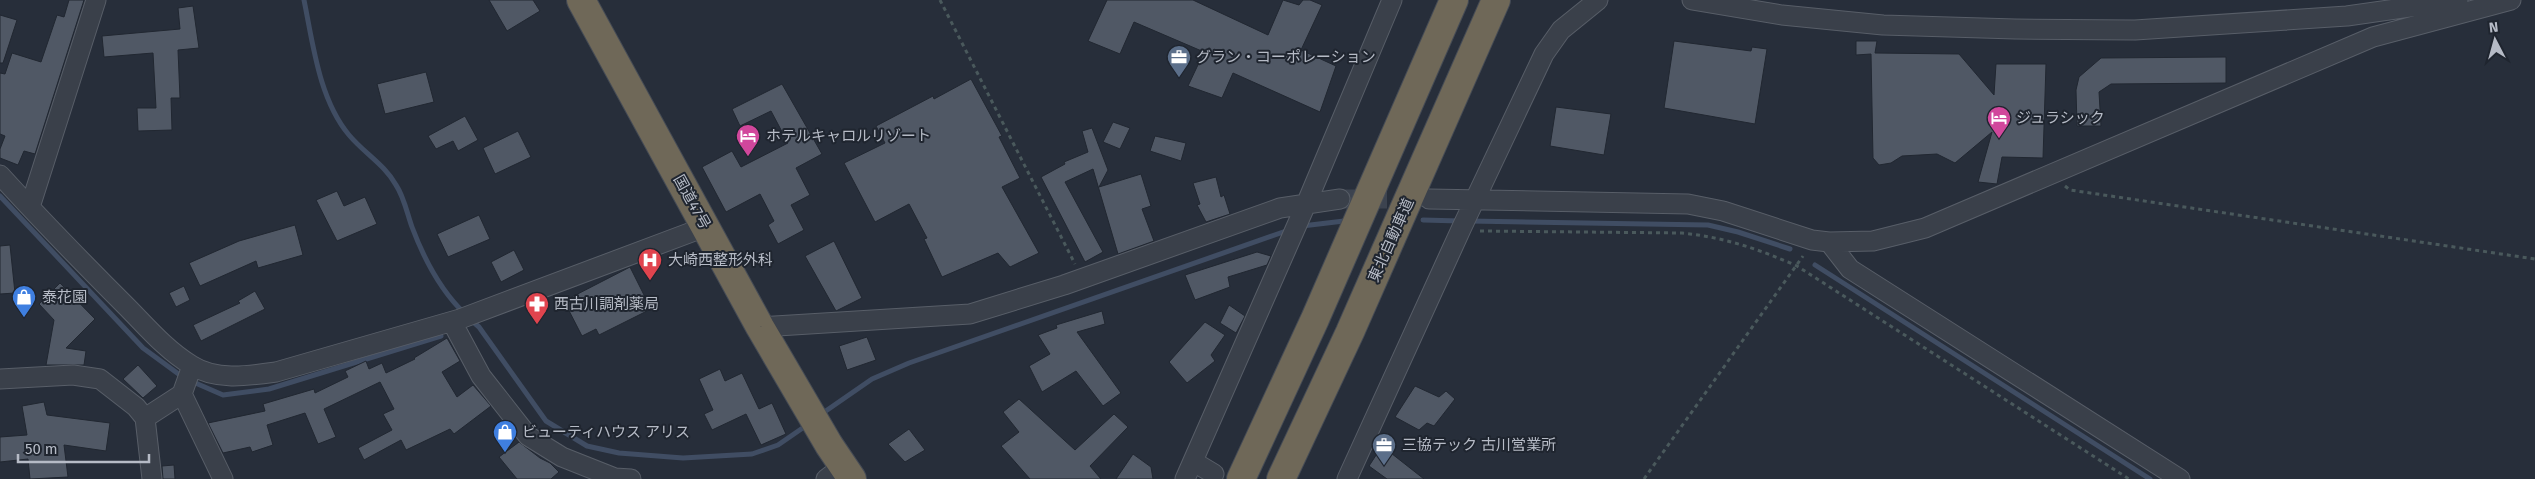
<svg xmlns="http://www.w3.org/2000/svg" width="2535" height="479" font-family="'Fira Sans','Noto Sans JP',sans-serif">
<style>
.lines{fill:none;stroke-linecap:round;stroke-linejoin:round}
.stream{stroke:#404d63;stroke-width:5}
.building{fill:#505865;stroke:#212731}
.minor-tunnel{stroke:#3c434f;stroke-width:19;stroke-dasharray:19 9;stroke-linecap:butt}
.minor-casing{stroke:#585e68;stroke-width:21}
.highway-casing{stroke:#454b55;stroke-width:30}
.path{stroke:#4a595c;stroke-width:3;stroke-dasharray:4 4;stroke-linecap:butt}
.minor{stroke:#3a404a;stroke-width:19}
.highway{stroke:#6f6858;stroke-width:28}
.labels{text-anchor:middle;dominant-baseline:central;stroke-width:4;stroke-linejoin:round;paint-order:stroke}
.poi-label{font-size:15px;fill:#b6bbc6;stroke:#1f252f;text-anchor:start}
.street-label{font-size:15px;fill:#b6bbc6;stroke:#1f252f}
</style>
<rect width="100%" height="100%" fill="#272e3a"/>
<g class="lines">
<path class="stream" d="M304,0C313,44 319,99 349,135C364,153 385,165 396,185C404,197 407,213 412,227C424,259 440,290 465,314
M0,196L143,348L184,378L223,395L269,389L441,336
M1423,220L1460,221
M1469,221L1708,225L1738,232L1790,249
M1302,226L1344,221
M1815,265L2150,479
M471,320L479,327L546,421L587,446L619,453L683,458L752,454L778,445L807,425
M820,415L872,379L909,363L1289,230"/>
</g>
<path class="building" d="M69,0H84L35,154L24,151L18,165L0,158V149L5,136L0,134V73L5,74L12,53L41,62L57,15L64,17Z
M489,0H533L540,11L507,31Z
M1107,0H1193L1268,35L1283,0L1299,5L1303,0H1310L1322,5L1301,50L1336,66L1320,112L1233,73L1222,98L1188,86L1204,52L1134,22L1120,54L1088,41Z
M193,6L199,48L178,50L180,98H171L172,130L138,131L137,108H156L153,53L104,57L102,36L180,29L178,8Z
M0,15L17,20L3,63H0Z
M1674,41L1751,51L1752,47L1767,49L1755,124L1664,108Z
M1856,41H1877L1875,53L1959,54L1994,95L1996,64H2046L2043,158L2002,157L1997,184L1978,182L1992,132L1955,163L1937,154L1902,156L1891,163L1879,165L1873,158L1871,54L1856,55Z
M2226,57V83L2111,84L2099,92L2101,126H2077L2076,90L2079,77L2101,58Z
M426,72L434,102L385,114L377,84Z
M971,79L1002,136L999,137L1020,178L1002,187L1039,253L1010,267L998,253L942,277L924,239L927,238L909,204L875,222L844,163L885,143L876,126L933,96L934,99Z
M782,84L822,154L796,168L810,195L791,205L804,230L778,244L768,225L774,221L760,194L726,212L702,167L732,151L741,167L788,143L771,111L740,126L732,109Z
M1556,107L1611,114L1604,155L1550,146Z
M465,116L478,140L458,151L453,141L436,149L428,136Z
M1113,122L1130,128L1120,149L1103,142Z
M1092,128L1108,170L1099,187L1141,174L1151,206L1142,209L1154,241L1118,254L1093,169L1065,182L1103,252L1085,262L1041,177L1065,164L1064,162L1088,152L1082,131Z
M518,131L531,157L495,174L483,148Z
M1155,136L1186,143L1181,161L1150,151Z
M1216,177L1221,197L1224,195L1230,214L1206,222L1197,205L1200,204L1193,183Z
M337,191L344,206L365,197L377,224L337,241L316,200Z
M479,215L490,239L448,257L437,234Z
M295,225L303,255L258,268L256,261L200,286L189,263L239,241Z
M834,241L862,298L836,311L805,256Z
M10,245L15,293L0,294V246Z
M514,250L524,270L501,282L491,262Z
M1257,252L1271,256L1267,265L1228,277L1230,287L1195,300L1185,275Z
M630,267L651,309L599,335L596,329L582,336L564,301Z
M60,283L95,319L66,348L86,351L84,365H46L54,320L39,304Z
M184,286L190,300L176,307L169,293Z
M255,291L265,309L201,341L193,325L240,303L238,301Z
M1229,305L1245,316L1236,333L1220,323Z
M1102,311L1105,324L1077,332L1121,393L1103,406L1076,371L1042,392L1029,366L1050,354L1038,335L1057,328L1056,325Z
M1205,322L1225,335L1211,355L1215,361L1187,383L1169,362Z
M867,337L876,360L847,370L839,346Z
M447,338L460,361L442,372L457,397L473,385L491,406L454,434L450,429L406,450L401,440L364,460L358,448L392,430L383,414L394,409L380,382L324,409L336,437L318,444L305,413L267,425L273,445L252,452L250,447L223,453L208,423L265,411L263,404L314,389L315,393L348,377L345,371L366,361L369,369L382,363L386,373L415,359L414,358Z
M138,365L157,386L143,398L123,379Z
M720,369L725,381L742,373L759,409L772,403L786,434L761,445L746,414L712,430L704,414L713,410L699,379Z
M1415,386L1439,397L1446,391L1455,399L1434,426L1427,423L1419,430L1395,417Z
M1019,399L1075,450L1114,414L1128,427L1090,466L1101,479H1030L1001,446L1019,432L1003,412Z
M44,402L47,415L110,423L106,451L64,445L68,477L30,479L28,459L0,462V437L27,435L22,406Z
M909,429L925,450L905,462L888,444Z
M519,442L540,458L550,463L559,472L551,479H517L499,457Z
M1382,446L1424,479H1387L1369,466Z
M1133,454L1151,467L1153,479H1116Z
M174,465L175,479H163L162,466Z"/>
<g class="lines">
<path class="minor-tunnel" d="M1340,199H1419"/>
<g class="minor-casing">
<path id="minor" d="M1692,0L1782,15L1883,25L2015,29L2135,30L2347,16L2458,0
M0,175C41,220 83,263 126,306C146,326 166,350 191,365C216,381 248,376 276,372L460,319L705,227
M1429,199L1688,204L1723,211L1812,240L1829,242L1873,241L1925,228L2373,37L2511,0
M30,207L96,0
M1829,242L1850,269L2180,479
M452,322L481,376L528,436L562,457L615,478L631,479
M760,327L970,314L1064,285L1280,208L1340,199
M192,366L182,394L223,479
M0,379L73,375L100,379L136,407L145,418L152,479
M145,418L182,394
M1194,462L1214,474
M826,479L843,466
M1185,479L1307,202L1392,0
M1347,479L1462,227L1544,54L1561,30L1598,0"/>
</g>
<g class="highway-casing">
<path id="highway" d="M581,0L760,327L829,445L852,479
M1241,479L1315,319L1454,0
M1281,479L1350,332L1496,0"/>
</g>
<path class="path" d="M940,0L1075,264
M2065,186L2070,190L2535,259
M1480,231L1682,233C1723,237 1759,249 1797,266L2129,479
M1644,479L1803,256"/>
<use href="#minor" class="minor"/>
<use href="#highway" class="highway"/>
</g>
<defs>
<g id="office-pin" transform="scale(1.25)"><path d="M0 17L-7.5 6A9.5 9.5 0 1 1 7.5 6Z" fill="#5c6f8a" stroke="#1f252f"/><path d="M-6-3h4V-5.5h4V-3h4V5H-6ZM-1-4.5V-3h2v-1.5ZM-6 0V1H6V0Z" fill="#fff"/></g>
<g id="hotel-pin" transform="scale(1.25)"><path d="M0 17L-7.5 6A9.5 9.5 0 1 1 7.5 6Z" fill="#d1479c" stroke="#1f252f"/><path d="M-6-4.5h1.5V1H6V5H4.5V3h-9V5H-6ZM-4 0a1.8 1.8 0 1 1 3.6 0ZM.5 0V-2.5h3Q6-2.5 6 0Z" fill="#fff"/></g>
<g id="hospital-pin" transform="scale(1.25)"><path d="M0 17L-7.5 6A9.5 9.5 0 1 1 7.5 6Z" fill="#e0444e" stroke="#1f252f"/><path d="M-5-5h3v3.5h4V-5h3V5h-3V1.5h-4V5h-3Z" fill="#fff"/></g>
<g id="shop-pin" transform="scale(1.25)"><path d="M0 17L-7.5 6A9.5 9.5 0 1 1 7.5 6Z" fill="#3f7fe0" stroke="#1f252f"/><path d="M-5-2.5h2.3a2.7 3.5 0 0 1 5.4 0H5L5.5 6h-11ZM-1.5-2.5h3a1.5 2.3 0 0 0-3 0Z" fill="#fff"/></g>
<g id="pharmacy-pin" transform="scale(1.25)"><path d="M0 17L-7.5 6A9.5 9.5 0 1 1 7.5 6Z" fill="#e0444e" stroke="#1f252f"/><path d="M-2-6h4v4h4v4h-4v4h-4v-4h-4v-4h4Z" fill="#fff"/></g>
</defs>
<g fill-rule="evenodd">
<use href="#office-pin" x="1179" y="57"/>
<use href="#hotel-pin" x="1999" y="118"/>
<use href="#hotel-pin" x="748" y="136"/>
<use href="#hospital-pin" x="650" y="260"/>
<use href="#shop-pin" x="24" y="297"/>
<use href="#pharmacy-pin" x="537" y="304"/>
<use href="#shop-pin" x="505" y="432"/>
<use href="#office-pin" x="1384" y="445"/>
</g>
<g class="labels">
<g class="poi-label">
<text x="1196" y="57">グラン・コーポレーション</text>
<text x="2016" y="118">ジュラシック</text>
<text x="766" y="136">ホテルキャロルリゾート</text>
<text x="668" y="260">大崎西整形外科</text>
<text x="42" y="297">泰花園</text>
<text x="554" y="304">西古川調剤薬局</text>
<text x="522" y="432">ビューティハウス アリス</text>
<text x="1402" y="445">三協テック 古川営業所</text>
</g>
<g class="street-label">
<text transform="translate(692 202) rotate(61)">国道47号</text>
<text transform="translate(1391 240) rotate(-66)">東北自動車道</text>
</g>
</g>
<g transform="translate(2495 40) rotate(354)" stroke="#1f252f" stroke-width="4" paint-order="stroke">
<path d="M0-4L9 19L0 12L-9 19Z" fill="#b6bbc6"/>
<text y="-8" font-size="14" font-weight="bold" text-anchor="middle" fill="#b6bbc6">N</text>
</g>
<path d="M18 454v8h131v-8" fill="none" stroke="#b6bbc6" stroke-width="2.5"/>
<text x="25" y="454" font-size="15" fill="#b6bbc6" stroke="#1f252f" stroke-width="4" paint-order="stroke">50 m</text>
</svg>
